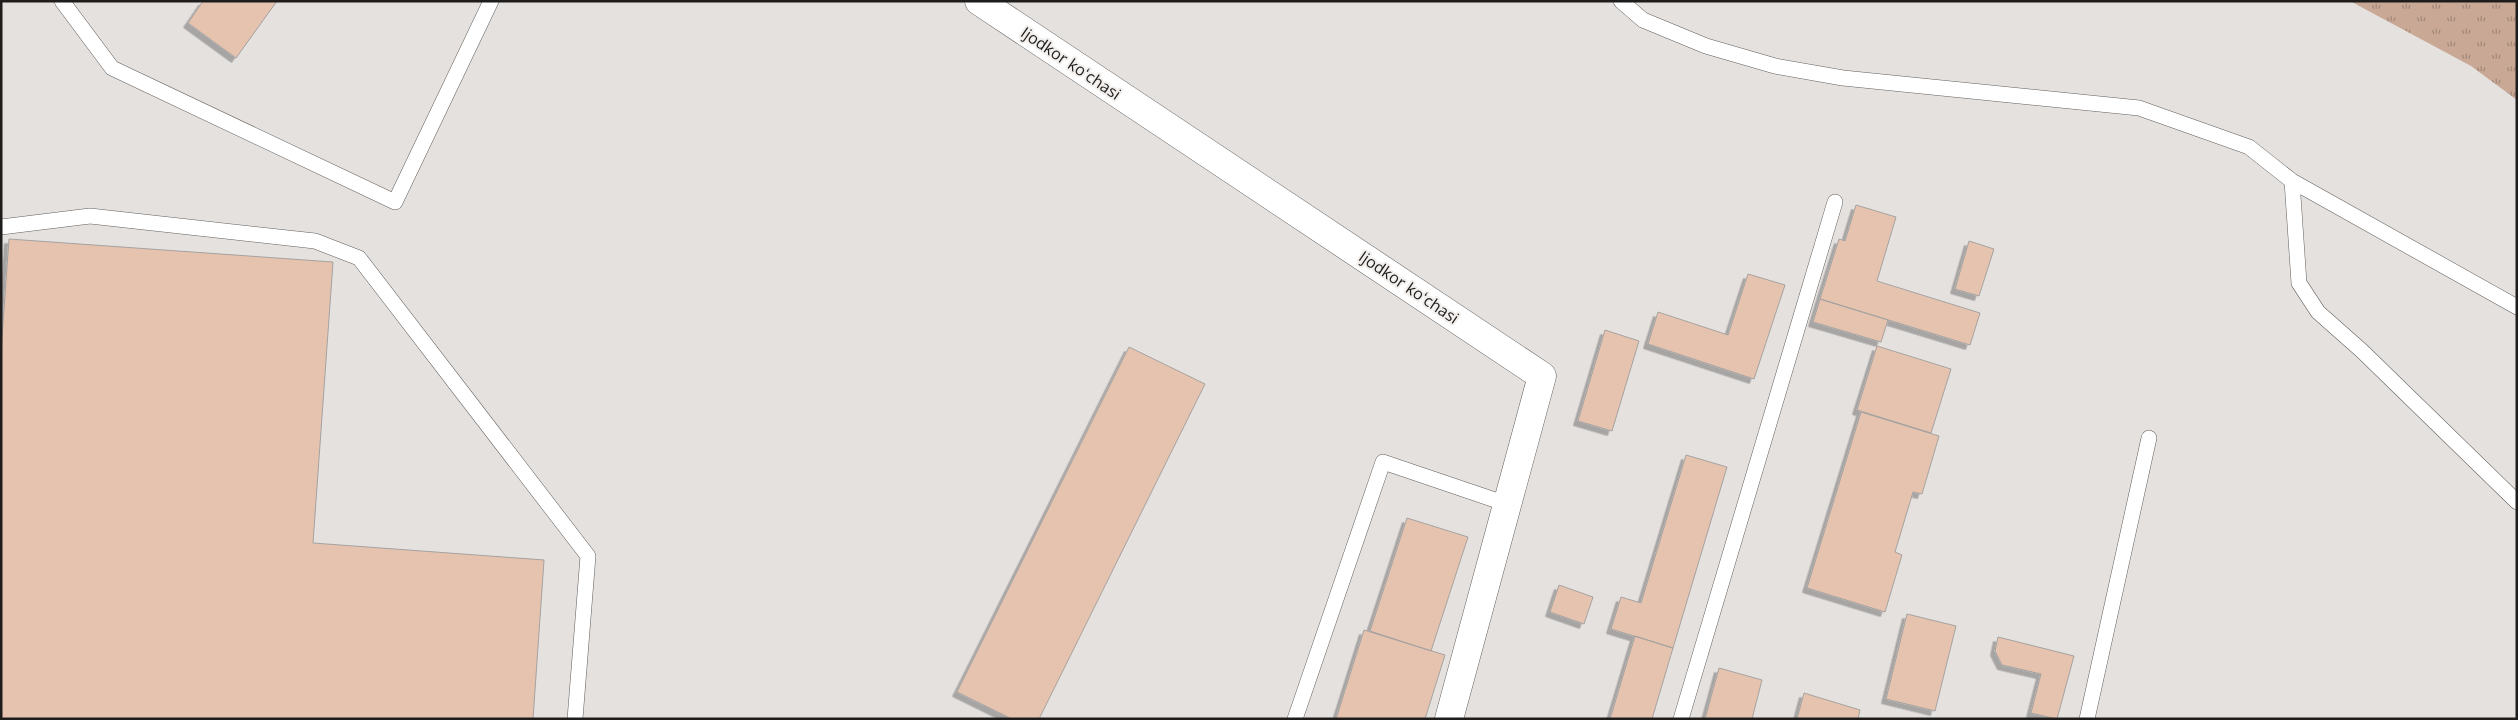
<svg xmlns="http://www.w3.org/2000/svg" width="2518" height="720" font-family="'Open Sans',sans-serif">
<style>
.park{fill:url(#park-tufts)}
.building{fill:#e6c3af;stroke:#a5a2a0;filter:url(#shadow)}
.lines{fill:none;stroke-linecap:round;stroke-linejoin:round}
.lane-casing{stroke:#63605e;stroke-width:16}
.street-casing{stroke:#63605e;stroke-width:29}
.lane{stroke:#fff;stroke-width:15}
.street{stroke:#fff;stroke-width:28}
.labels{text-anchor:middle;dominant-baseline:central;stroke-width:4;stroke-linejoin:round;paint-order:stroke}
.street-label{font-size:16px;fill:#1e1d1c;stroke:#f1eeec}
</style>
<defs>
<pattern id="park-tufts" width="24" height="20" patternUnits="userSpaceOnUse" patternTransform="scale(1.25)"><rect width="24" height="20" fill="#c9a895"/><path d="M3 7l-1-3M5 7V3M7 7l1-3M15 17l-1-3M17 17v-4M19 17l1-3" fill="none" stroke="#a38879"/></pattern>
<filter id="shadow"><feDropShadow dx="-4.5" dy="4.5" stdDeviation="0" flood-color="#0004"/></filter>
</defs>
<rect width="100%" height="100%" fill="#e4e1df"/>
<path class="park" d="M2350,1H2517V100L2471,66Z"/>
<path class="building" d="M203,1H277L236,58L188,23Z
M1856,205L1896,217L1877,281L1980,313L1970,345L1820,299L1839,239L1845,241Z
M9,239L333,262L313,543L544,560L533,719H1V352Z
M1969,241L1994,249L1979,296L1955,289Z
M1748,274L1785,285L1754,379L1648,344L1658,312L1728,335Z
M1820,299L1888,320L1881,342L1813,322Z
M1605,330L1639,341L1612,431L1578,421Z
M1877,346L1951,369L1931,433L1857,410Z
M1129,347L1205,384L1039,719H1012L957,692Z
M1861,412L1939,436L1922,494L1913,492L1895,552L1902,555L1885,612L1807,588Z
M1686,455L1727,467L1673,648L1611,629L1621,597L1641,603Z
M1407,518L1468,537L1431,651L1370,631Z
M1559,585L1593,597L1584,624L1550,612Z
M1907,614L1956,626L1935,711L1886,699Z
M1364,630L1445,655L1425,719H1336Z
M1635,636L1673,648L1652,719H1610Z
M1998,637L2074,656L2057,719L2031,713L2041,674L2002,665L1995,651Z
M1719,668L1762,680L1752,719H1705Z
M1804,693L1860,710L1858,719H1797Z"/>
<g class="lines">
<g class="lane-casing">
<path id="lane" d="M62,1L112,68L395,202L491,1
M1621,1L1643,20L1706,46L1775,66L1843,78L2139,108L2249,147L2292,181L2517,307
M2292,181L2299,283L2318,312L2362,351L2517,502
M1,227L90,216L315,241L359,258L588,556L575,719
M1295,719L1383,462L1507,504
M1681,719L1835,202
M2087,719L2149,438"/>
</g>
<g class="street-casing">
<path id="street" d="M979,1L1542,376L1449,719"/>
</g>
<use href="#lane" class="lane"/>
<use href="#street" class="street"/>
</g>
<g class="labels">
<g class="street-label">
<text transform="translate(1071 63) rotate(34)">Ijodkor koʻchasi</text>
<text transform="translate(1409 287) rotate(34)">Ijodkor koʻchasi</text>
</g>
</g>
<rect width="2518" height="720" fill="none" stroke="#1e1d1c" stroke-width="5"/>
</svg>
